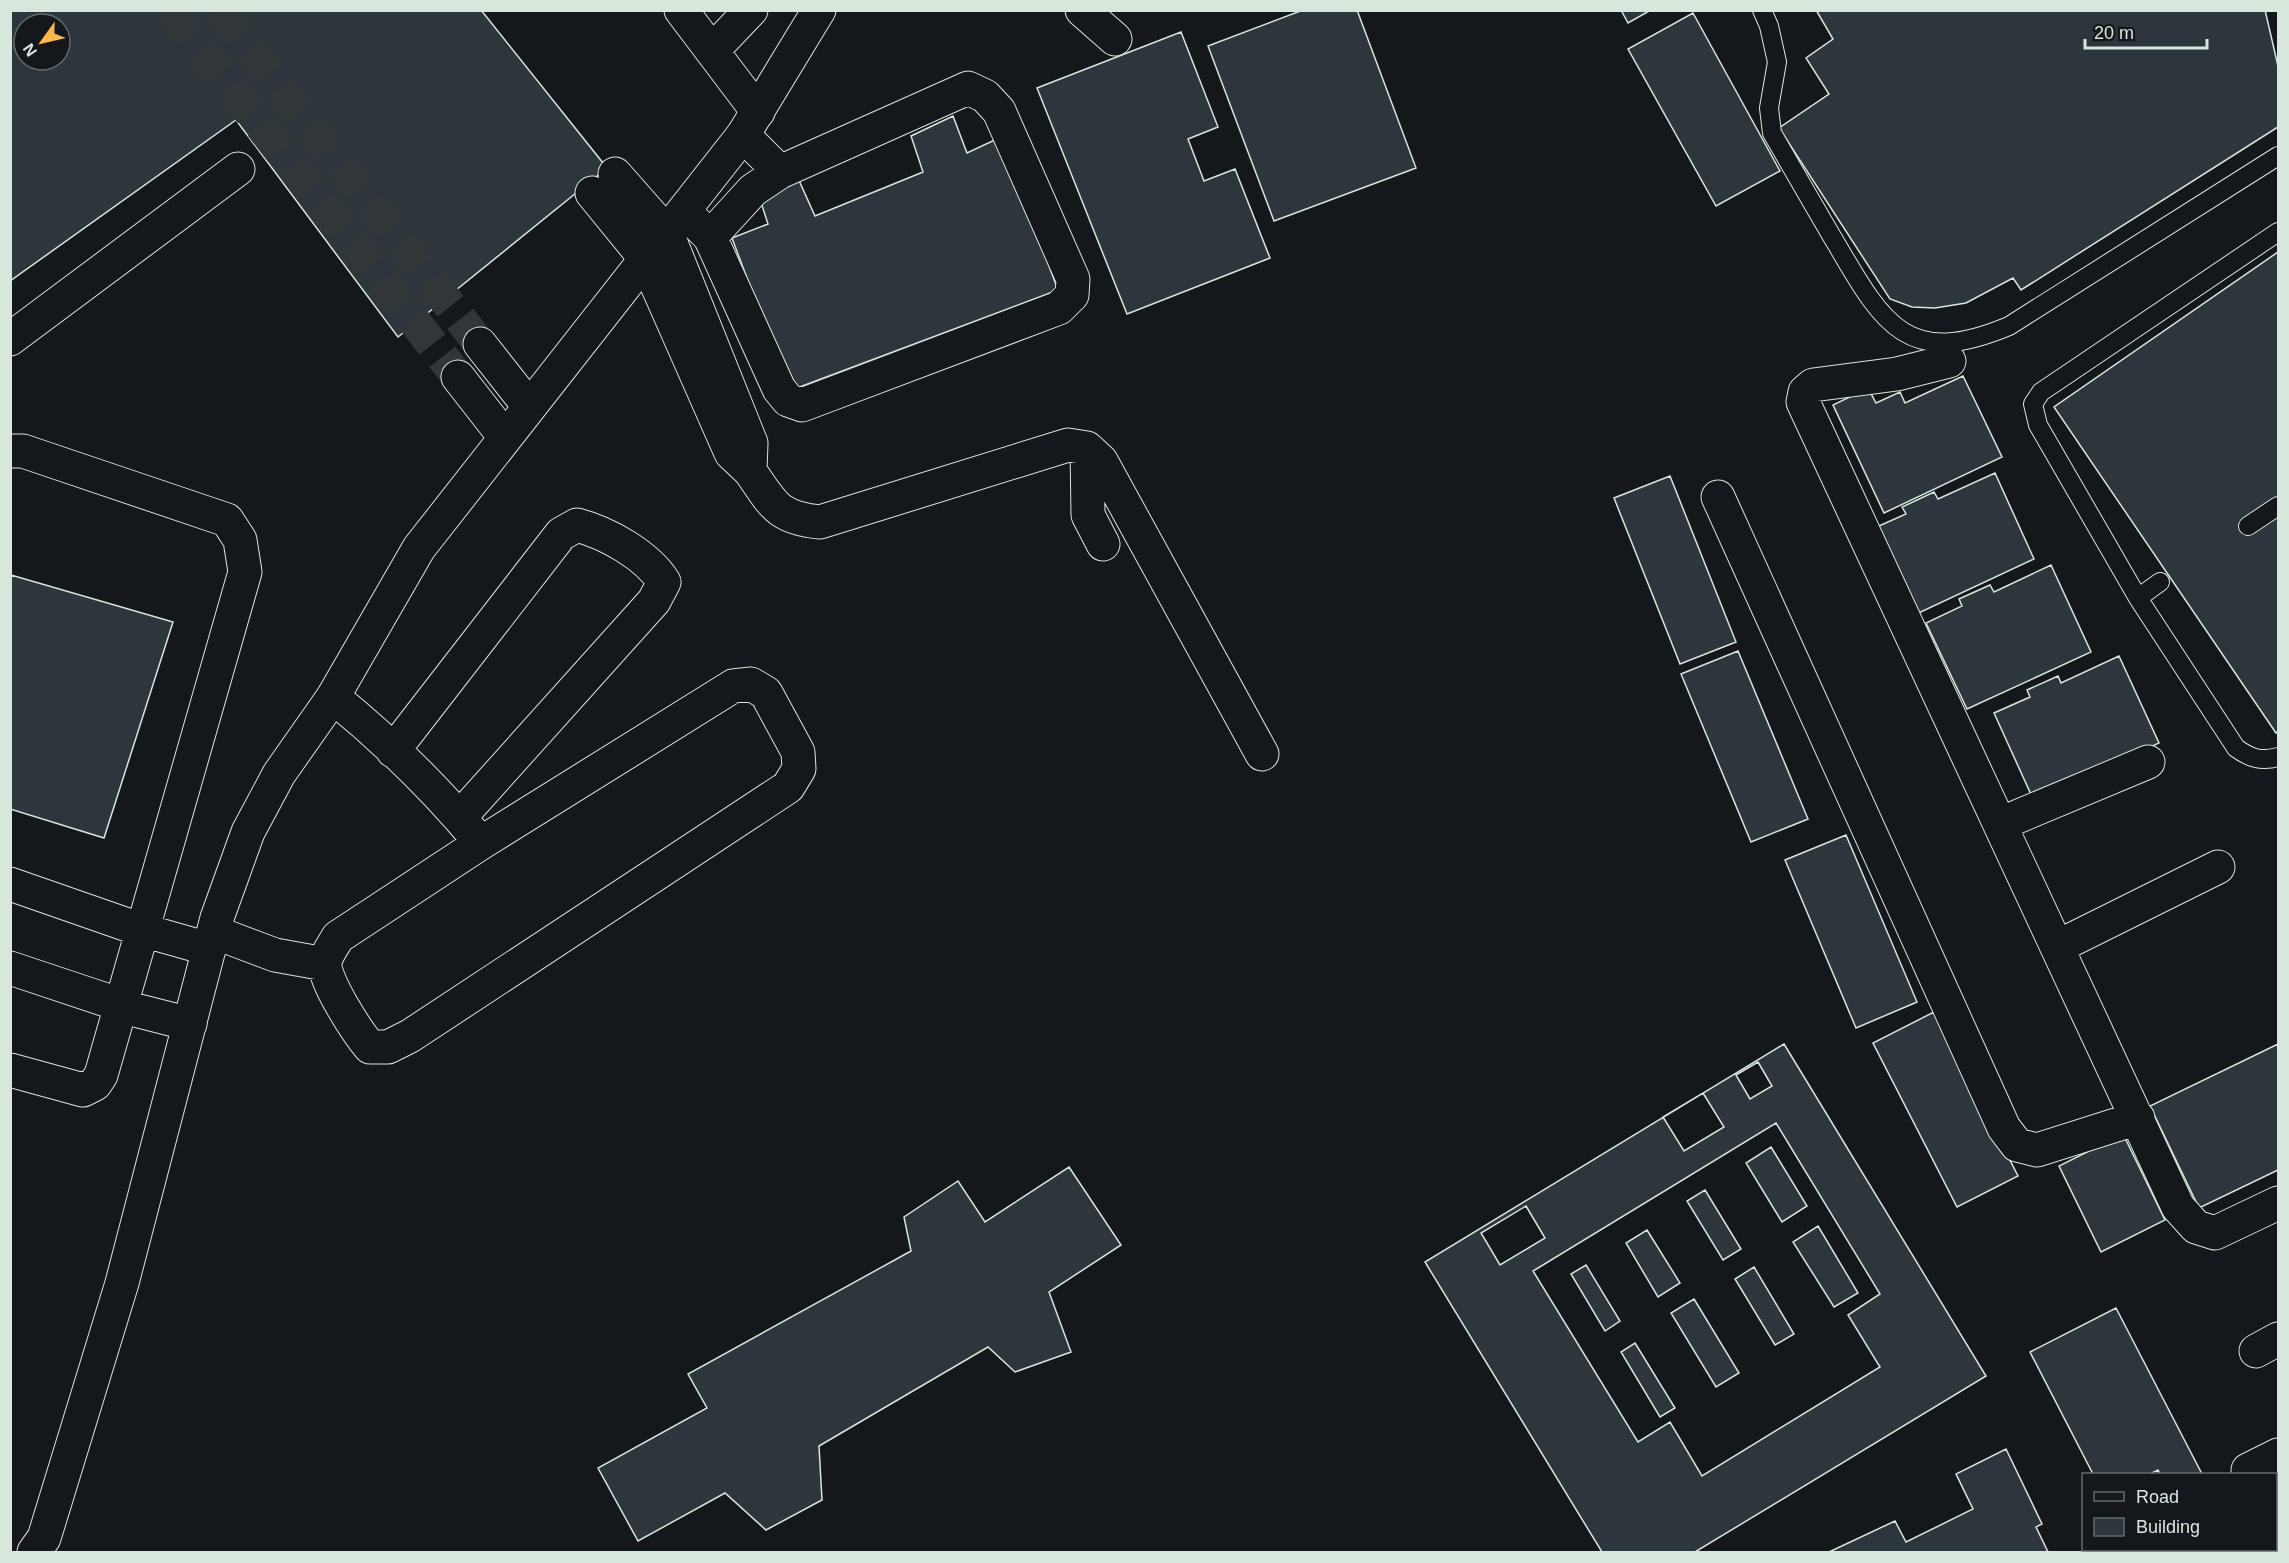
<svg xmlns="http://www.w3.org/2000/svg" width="2289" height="1563" font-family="Arial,sans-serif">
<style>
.building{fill:#2c363c;stroke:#d8e6dc;stroke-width:1.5;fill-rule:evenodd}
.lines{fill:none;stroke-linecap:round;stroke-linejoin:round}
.street-tunnel{stroke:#313739;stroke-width:33;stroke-dasharray:33 16;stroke-linecap:butt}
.lane-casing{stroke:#d8e6dc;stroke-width:20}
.street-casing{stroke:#d8e6dc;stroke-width:35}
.secondary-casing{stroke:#d8e6dc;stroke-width:35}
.lane{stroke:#14181c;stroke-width:18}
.street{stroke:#14181c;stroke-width:33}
.secondary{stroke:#14181c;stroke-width:33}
</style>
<rect width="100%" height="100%" fill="#14181c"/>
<path class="building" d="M10,10H481L607,168L398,337L236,120L10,281ZM24,24H60V60H24Z
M1303,10H1357L1416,168L1274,221L1208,46Z
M1621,10H1651L1628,23Z
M1816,10H2265L2278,66V127L2021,290L2013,278L1966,303L1935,308L1912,307L1890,299L1779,128L1829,94L1806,58L1833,39Z
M1693,13L1780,171L1716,206L1628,49Z
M1181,32L1218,127L1188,139L1204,181L1235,169L1270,258L1127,314L1037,88Z
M953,116L967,153L1001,137L1058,290L789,391L732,238L768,224L758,193L797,176L815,216L923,172L911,136Z
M2278,252V731L2276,733L2054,407Z
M1963,376L2002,457L1884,513L1833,405L1868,388L1876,403L1900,392L1905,403Z
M1995,473L2034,559L1910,617L1870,530L1906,514L1902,507L1934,492L1938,499Z
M1670,476L1736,642L1680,664L1614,498Z
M2051,565L2091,652L1967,709L1926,623L1962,606L1959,599L1990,585L1994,592Z
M11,575L173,622L104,838L10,809Z
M1738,651L1808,819L1751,842L1681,674Z
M2119,656L2159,743L2034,801L1994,713L2030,697L2027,690L2058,676L2061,683Z
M1846,835L1917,1002L1856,1028L1785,860Z
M1934,1012L2018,1176L1957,1207L1873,1043Z
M1784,1044L1986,1376L1695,1552H1602L1425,1262ZM1771,1147L1807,1206L1782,1222L1746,1163ZM1705,1190L1741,1249L1723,1260L1687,1201ZM1818,1226L1858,1293L1834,1307L1793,1242ZM1647,1230L1680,1283L1658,1297L1626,1243ZM1586,1265L1620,1321L1605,1331L1571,1274ZM1754,1267L1794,1334L1775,1345L1735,1279ZM1694,1299L1739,1373L1716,1387L1671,1313ZM1635,1343L1675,1408L1660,1417L1621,1352Z
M2278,1044V1170L2199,1208L2150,1106Z
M1758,1062L1772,1086L1750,1099L1736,1075Z
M1703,1093L1724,1127L1684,1151L1663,1117Z
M1776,1123L1880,1294L1848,1315L1880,1367L1702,1476L1670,1422L1638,1442L1533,1271Z
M2123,1134L2165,1220L2101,1252L2059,1166Z
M1069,1167L1121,1245L1049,1292L1071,1352L1015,1372L988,1347L819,1446L822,1500L766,1530L725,1493L638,1541L598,1468L707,1408L688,1374L911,1251L904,1217L958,1181L985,1222Z
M1526,1206L1545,1238L1500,1265L1481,1233Z
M2116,1308L2202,1474H2160L2158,1470L2150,1474H2093L2030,1352Z
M2006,1449L2042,1524L2036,1527L2048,1552H1829L1895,1521L1906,1542L1973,1509L1956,1474Z"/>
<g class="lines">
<path class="street-tunnel" d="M170,10L458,377
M219,10L480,344"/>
<g class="lane-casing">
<path id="lane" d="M1762,10L1769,26L1777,62L1769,108L1772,133C1794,171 1815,208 1837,245C1884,326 1909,368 2009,326L2278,156
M2278,232L2041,392L2033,404L2038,425L2138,598L2236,748C2250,758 2261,762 2278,757
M2248,526L2278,506
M2138,598L2160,582"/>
</g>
<g class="street-casing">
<path id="street" d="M681,10L758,112
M1082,10L1115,39
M712,51L751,10
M743,135L780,172
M592,193L645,258L731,453L750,471L751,443L667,233L615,174
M685,212L710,237L779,389L788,400L802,405L1059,308L1072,295L1073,279L999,111L985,96L968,88L780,172L753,190L710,237
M10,339L238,169
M480,344L528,405
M1949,361L1897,374L1813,385L1805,392L1803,402L2178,1207L2196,1227L2215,1233L2278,1203
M458,377L504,436
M1087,448L1088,515L1103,544
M10,451H23L227,520L240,540L245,572L101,1075L95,1084L83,1090L10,1070
M750,471C773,504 777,518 820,522L1068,445L1087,448L1101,461L1262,754
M1718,497L2004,1128L2017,1145L2037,1150L2138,1118
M333,697C386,740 437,790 481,843L733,686L751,684L766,693L798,752L799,769L788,787L410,1036L388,1047H370C358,1033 323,980 325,962C327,953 334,944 338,937L481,843
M393,751L561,534L577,525C607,533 647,555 664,582L654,601L460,817
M2000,824L2148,762
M10,884L142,930L209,949
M214,932L275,955L325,964
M2057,947L2218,867
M10,968L139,1011L190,1024
M2256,1351L2278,1339
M2248,1470L2278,1455"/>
</g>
<g class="secondary-casing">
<path id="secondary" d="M34,1552L44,1538L122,1283L217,918L248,832L279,774L333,697L419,548L743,135L819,10"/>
</g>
<use href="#lane" class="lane"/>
<use href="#street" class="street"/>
<use href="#secondary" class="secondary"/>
</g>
<rect width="2289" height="1563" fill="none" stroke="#d8e6dc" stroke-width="24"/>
<rect x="2082" y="1473" width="195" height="78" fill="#14181c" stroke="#626a69" stroke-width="1.5"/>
<rect x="2094" y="1492" width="30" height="9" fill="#14181c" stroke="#626a69" stroke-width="1.5"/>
<text x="2136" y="1503" font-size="18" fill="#d8e6dc">Road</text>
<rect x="2094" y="1518" width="30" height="18" fill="#2c363c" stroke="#626a69" stroke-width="1.5"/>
<text x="2136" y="1533" font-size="18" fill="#d8e6dc">Building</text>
<g transform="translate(42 42) rotate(236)"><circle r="28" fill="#14181c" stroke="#626a69" stroke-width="1.5"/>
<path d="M0-4.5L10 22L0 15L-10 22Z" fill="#ffb74d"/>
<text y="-9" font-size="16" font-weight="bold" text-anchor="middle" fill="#d8e6dc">N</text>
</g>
<path d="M2085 39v9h122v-9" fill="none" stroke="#d8e6dc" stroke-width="3"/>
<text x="2094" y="39" font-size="18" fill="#d8e6dc" stroke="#14181c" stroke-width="4.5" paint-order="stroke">20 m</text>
</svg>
